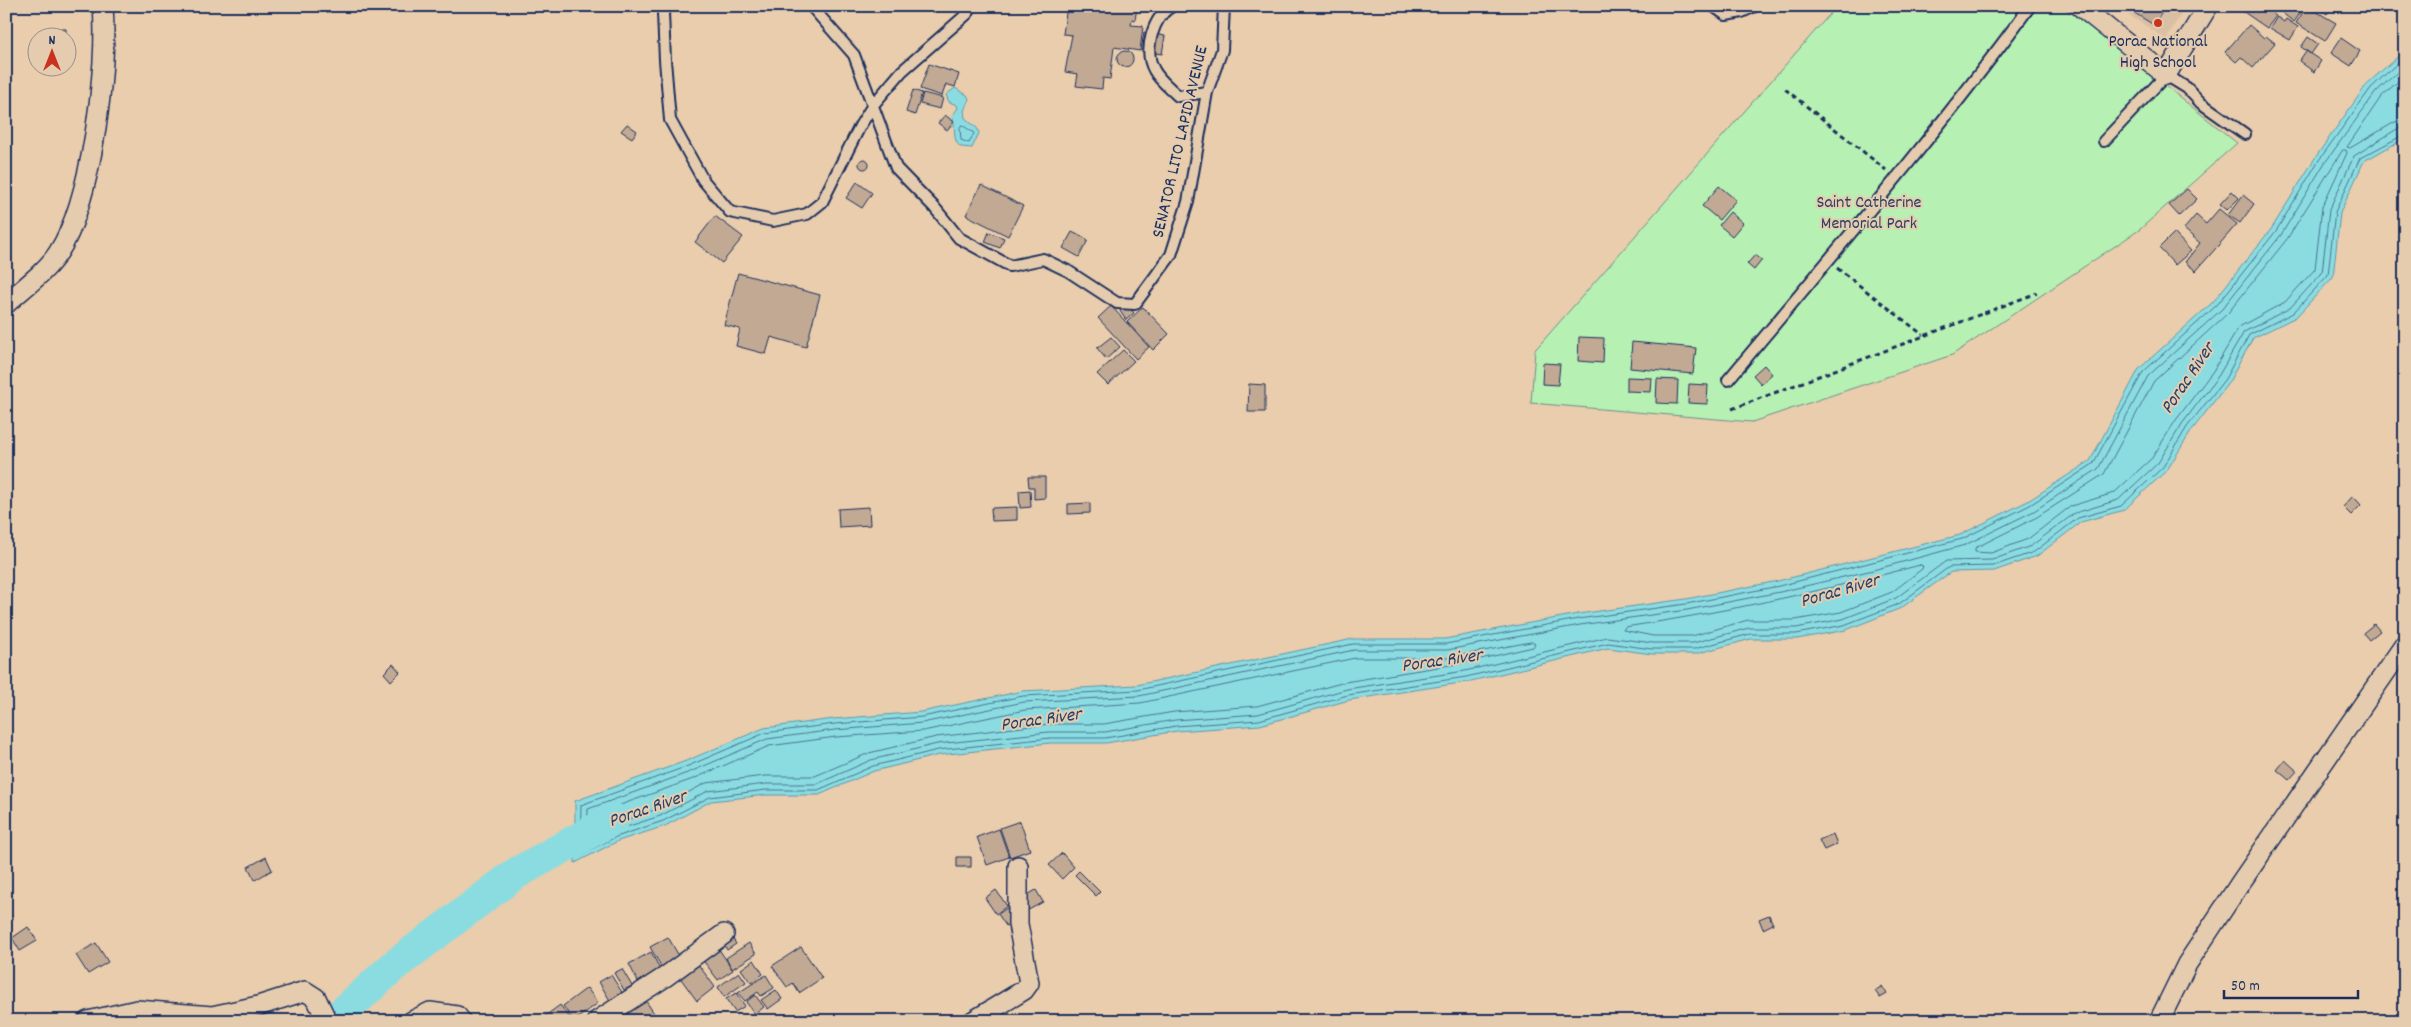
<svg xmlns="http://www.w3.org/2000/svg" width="2411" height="1027" font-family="Dekko,sans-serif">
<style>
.built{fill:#d9bfa4}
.green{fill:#b7f0b3;stroke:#699088}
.water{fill:#8bdce1;stroke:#5e97ad}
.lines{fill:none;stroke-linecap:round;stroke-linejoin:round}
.shore{stroke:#487492;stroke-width:1}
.river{stroke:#8bdce1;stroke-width:32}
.building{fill:#c1a994;stroke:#1b2f5e}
.lane-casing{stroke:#1b2f5e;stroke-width:14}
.street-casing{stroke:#1b2f5e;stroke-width:22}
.path{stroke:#1b2f5e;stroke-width:3;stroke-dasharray:5 4;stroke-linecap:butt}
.lane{stroke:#e6ccae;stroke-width:10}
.street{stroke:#e6ccae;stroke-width:19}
.poi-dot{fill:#c8321e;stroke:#e6ccae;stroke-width:2}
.labels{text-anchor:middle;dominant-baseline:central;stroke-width:4;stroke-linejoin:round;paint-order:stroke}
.poi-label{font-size:18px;fill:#1b2f5e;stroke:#e6ccae}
.street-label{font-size:18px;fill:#1b2f5e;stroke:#e6ccae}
.park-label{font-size:18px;fill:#2b4266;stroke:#e6ccae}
.water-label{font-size:19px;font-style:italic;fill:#26406b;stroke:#e6ccae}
</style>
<rect width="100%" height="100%" fill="#e9cdac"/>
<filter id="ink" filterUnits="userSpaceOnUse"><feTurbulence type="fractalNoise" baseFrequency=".02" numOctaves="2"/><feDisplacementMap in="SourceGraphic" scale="10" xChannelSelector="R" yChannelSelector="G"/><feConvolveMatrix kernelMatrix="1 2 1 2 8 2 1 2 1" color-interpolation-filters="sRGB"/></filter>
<g filter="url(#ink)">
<path class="built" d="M2115,6H2186L2166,39Z"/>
<path class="green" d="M1837,6H2061L2111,42L2237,143L2139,230L1952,355L1752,422L1531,403L1535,350Z"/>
<path class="water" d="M2405,50V138L2364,161L2340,213L2333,277L2296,317L2253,338L2229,382L2192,430L2167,470L2124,510L2081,522L2037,556L1994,571L1951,572L1901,608L1846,630L1797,639H1751L1695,654H1652L1608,648L1467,682L1349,700L1260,725L1177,731L1106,743H1050L939,755L874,771L819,795H766L711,801L665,826L618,841L575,863V801L686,761L764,728L834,719L921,712L1023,691L1137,685L1353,639H1445L1578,614L1686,599L1778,581L1960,535L2028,501L2090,461L2139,369L2213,302L2272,228L2315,158L2367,84Z
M955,88L967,95L969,99L964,111L965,118L977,128L979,133L972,148L961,147C951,141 957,126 952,116L958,108L957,105L949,102L946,95Z"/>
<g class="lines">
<path class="shore" d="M2405,56L2371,88L2319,160L2276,231L2217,305L2143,372L2093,464L2030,505L1962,539L1779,586L1686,604L1578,619L1446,644H1353L1138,690L1023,696L922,717L835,724L765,733L688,766L581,805L580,852L584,853L616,837L663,821L710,797L766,790H818L873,766L938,750L1050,738H1105L1176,726L1259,720L1348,695L1466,677L1608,643L1652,649H1694L1750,634H1796L1844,625L1899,604L1949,567L1993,566L2034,552L2078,518L2121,506L2163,467L2187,427L2225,379L2249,335L2293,313L2328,275L2335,212L2360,158L2405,134
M2405,65L2376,92L2324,164L2281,235L2222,309L2148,376L2098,469L2034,511L1965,545L1873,570L1780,592L1687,610L1580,625L1447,650H1354L1139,696L1024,702L922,723L835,730L767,739L690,772L588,809L587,841L590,843L614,831L660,816L708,791L766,784H817L871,760L937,744L1049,732H1105L1175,720L1258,714L1347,689L1465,671L1607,637L1653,643H1693L1749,628H1796L1843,619L1896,598L1946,561L1992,560L2031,546L2075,513L2118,500L2158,463L2182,424L2219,375L2244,332L2290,308L2322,273L2329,210L2354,156L2397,129L2405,128
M2405,75L2381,97L2347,147L2350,148L2395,122L2405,120
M962,125L974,133L969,143L961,140L960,128Z
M2343,150H2346L2347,153L2322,207L2315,269L2285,302L2239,327L2213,371L2176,420L2152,458L2114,493L2071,506L2028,539L1991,553L1975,552V548L2037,517L2104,474L2154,381L2228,313L2287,239Z
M1920,565L1923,566L1922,569L1892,592L1841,612L1795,620H1748L1692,636H1653L1623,630L1625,627C1725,612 1823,591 1920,565Z
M1532,642L1535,644L1533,647L1463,663L1345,682L1257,706L1174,712L1104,724H1049L936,737L869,753L815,776H765L706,783L657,809L597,831L594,829L595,814L693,779L769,746L836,737L923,731L1025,710L1140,703L1355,658H1446Z"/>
<path class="river" d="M333,1021L395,965L515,874L614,819"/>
</g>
<path class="building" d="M1067,6L1137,7L1135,20L1132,19L1131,25L1143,26L1140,51L1114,47L1110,79L1103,78L1102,89L1076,86L1078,74L1065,72L1072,35L1063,34Z
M2123,6H2166L2154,25Z
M2235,6H2262L2276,16L2267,28Z
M2273,6H2305L2294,22Z
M2307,6L2336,23L2325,41L2296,23Z
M2316,6H2333L2327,14Z
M2277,17L2284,22L2286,19L2298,27L2290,40L2270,28Z
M2249,25L2264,38L2266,36L2275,43L2253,68L2241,57L2236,62L2225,52Z
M54,29H66V38H54Z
M1144,32L1165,36L1162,54L1141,51Z
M2308,37L2318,44L2311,54L2301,47Z
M2341,38L2360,51L2351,66L2331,53Z
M1117 59a8 8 0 1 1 16 0a8 8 0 1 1-16 0Z
M2306,51L2321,61L2314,72L2299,61Z
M929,64L959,74L955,87L946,84L942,96L920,89Z
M913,90L922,93L915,115L906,112Z
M923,93L943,98L940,109L920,104Z
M945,115L954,122L947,130L938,123Z
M627,124L637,131L632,138L621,131Z
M859 164a5 5 0 1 1 10 0a5 5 0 1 1-10 0Z
M857,182L872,193L862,208L846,198Z
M981,185L1023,206L1008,236L966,215Z
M1719,186L1736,200L1719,220L1702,206Z
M2187,189L2197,199L2179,216L2169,205Z
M2232,191L2239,198L2227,210L2220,204Z
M2243,195L2254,204L2240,223L2228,215Z
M2219,209L2237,224L2196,271L2185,262L2200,243L2184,229L2196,215L2206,224Z
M1730,212L1743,223L1732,236L1719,225Z
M715,216L743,237L722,263L695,242Z
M989,232L1004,238L1000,248L985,242Z
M1072,232L1088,240L1079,257L1063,248Z
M2174,233L2191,251L2175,265L2159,248Z
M1755,255L1762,260L1754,270L1747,264Z
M738,273L820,295L806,347L771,337L766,354L736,346L740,329L724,325Z
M1127,305L1134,313L1126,320L1120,311Z
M1111,306L1149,347L1136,359L1098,318Z
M1143,307L1169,334L1153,350L1127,322Z
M1111,337L1120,347L1106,359L1097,348Z
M1579,337L1604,338L1603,363L1578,361Z
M1632,342L1696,348L1693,374L1630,368Z
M1123,350L1134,361L1108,385L1097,374Z
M1543,363L1560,364L1558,385L1542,384Z
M1764,365L1772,374L1761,384L1753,375Z
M1627,377L1652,378L1651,392L1627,391Z
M1657,379L1678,380L1677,404L1656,403Z
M1249,384L1265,385V412H1248Z
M1689,384L1708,385L1707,404L1688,403Z
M1028,477H1045V498L1034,499V487H1029Z
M1030,490L1031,507L1020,508L1019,491Z
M2353,496L2361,505L2351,515L2343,507Z
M1090,503V513L1068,514V504Z
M869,507L870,525L839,527L838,509Z
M1017,507V520L992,521L991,508Z
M2374,624L2380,631L2369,640L2363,633Z
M393,664L400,672L391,681L384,673Z
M2285,760L2297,771L2289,780L2277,770Z
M1020,821L1030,850L1010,857L1000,828Z
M999,829L1009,857L987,865L977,837Z
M1833,834L1837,844L1824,850L1819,840Z
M1062,853L1074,867L1062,879L1049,865Z
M266,857L272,870L255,880L248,867Z
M957,857H971V867H957Z
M1079,871L1100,892L1096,896L1075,875Z
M996,890L1007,906L996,914L985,898Z
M1036,890L1043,902L1025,912L1018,901Z
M1007,908L1015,919L1006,926L998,914Z
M1769,915L1773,924L1763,929L1759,919Z
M28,927L37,941L20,951L12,938Z
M730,934L736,944L727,950L721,939Z
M668,937L683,963L665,973L650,947Z
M96,943L108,962L88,974L76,955Z
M749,943L756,954L732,969L726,958Z
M801,947L822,978L799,993L793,983L787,987L772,966Z
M718,948L733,970L718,980L702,959Z
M651,952L662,973L639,984L629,964Z
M754,960L763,974L751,983L741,969Z
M697,963L715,987L697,1001L679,976Z
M622,969L632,986L624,990L614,973Z
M739,972L746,982L724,997L718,987Z
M611,975L623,994L611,1002L599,982Z
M766,975L774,988L761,996L758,992L745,1001L738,993Z
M1882,986L1887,994L1880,998L1875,991Z
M587,988L598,1003L574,1021L563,1006Z
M776,990L782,999L768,1009L761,1000Z
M736,993L745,1006L735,1012L726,999Z
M642,995L659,1021H626L619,1011Z
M755,995L764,1007L755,1014L746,1002Z
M560,1005L572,1021H543L541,1019Z"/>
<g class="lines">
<g class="lane-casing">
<path id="lane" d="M666,6L663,13L665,60L670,120L703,180L730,212L773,221L807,214L822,202L860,126L873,105L902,71L967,14L969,6
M811,6L854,55L896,168L934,207L959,238L1010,266L1043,259L1068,271L1117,303L1135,304L1171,255L1188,202L1207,92L1222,50L1224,6
M1172,6C1153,17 1143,50 1154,70C1159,80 1170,88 1178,96L1207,92
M1713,6L1726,15L1742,12L1755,6
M2104,141L2166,75L2187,88L2201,103L2245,134
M1728,380C1831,257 1935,136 2030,6"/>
</g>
<g class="street-casing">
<path id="street" d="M2080,6L2166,75L2208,6
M6,304C23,288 46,272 58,253C92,201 108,68 103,6
M88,1021L137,1010L212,1016L258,1006L305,991L316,998L327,1021
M412,1021L430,1012L457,1016L461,1021
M597,1021L665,977L724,934
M973,1021L1024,990L1029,983L1018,924V866
M2159,1021L2187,964L2241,882L2405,644"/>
</g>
<path class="path" d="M1785,89L1886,170
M1837,268L1923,335
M1732,409L2037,293"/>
<use href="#lane" class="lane"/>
<use href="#street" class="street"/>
</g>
</g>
<circle class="poi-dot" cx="2158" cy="23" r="5"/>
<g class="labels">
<g class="poi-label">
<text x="2158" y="42">Porac National<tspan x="2158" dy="21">High School</tspan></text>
</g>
<g class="street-label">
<text transform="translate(1181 142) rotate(-77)">SENATOR LITO LAPID AVENUE</text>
</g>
<g class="park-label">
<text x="1869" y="203">Saint Catherine<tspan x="1869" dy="21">Memorial Park</tspan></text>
</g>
<g class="water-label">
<text transform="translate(2189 379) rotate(-56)">Porac River</text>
<text transform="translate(1840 592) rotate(-16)">Porac River</text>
<text transform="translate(1442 662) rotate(-8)">Porac River</text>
<text transform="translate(1041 721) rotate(-8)">Porac River</text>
<text transform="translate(648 810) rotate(-19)">Porac River</text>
</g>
</g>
<rect width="2411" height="1027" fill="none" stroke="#e6ccae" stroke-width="25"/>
<rect x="12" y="12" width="2386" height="1002" fill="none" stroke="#1b2f5e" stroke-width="2" filter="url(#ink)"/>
<g transform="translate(52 52)"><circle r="24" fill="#e6ccae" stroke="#958d8e"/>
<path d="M0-4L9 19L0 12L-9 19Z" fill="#c8321e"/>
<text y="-8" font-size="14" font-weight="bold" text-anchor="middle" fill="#1b2f5e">N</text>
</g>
<path d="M2224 990v8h134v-8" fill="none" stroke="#1b2f5e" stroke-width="2.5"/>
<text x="2231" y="990" font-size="15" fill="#1b2f5e" stroke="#e6ccae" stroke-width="4" paint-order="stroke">50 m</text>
</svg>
